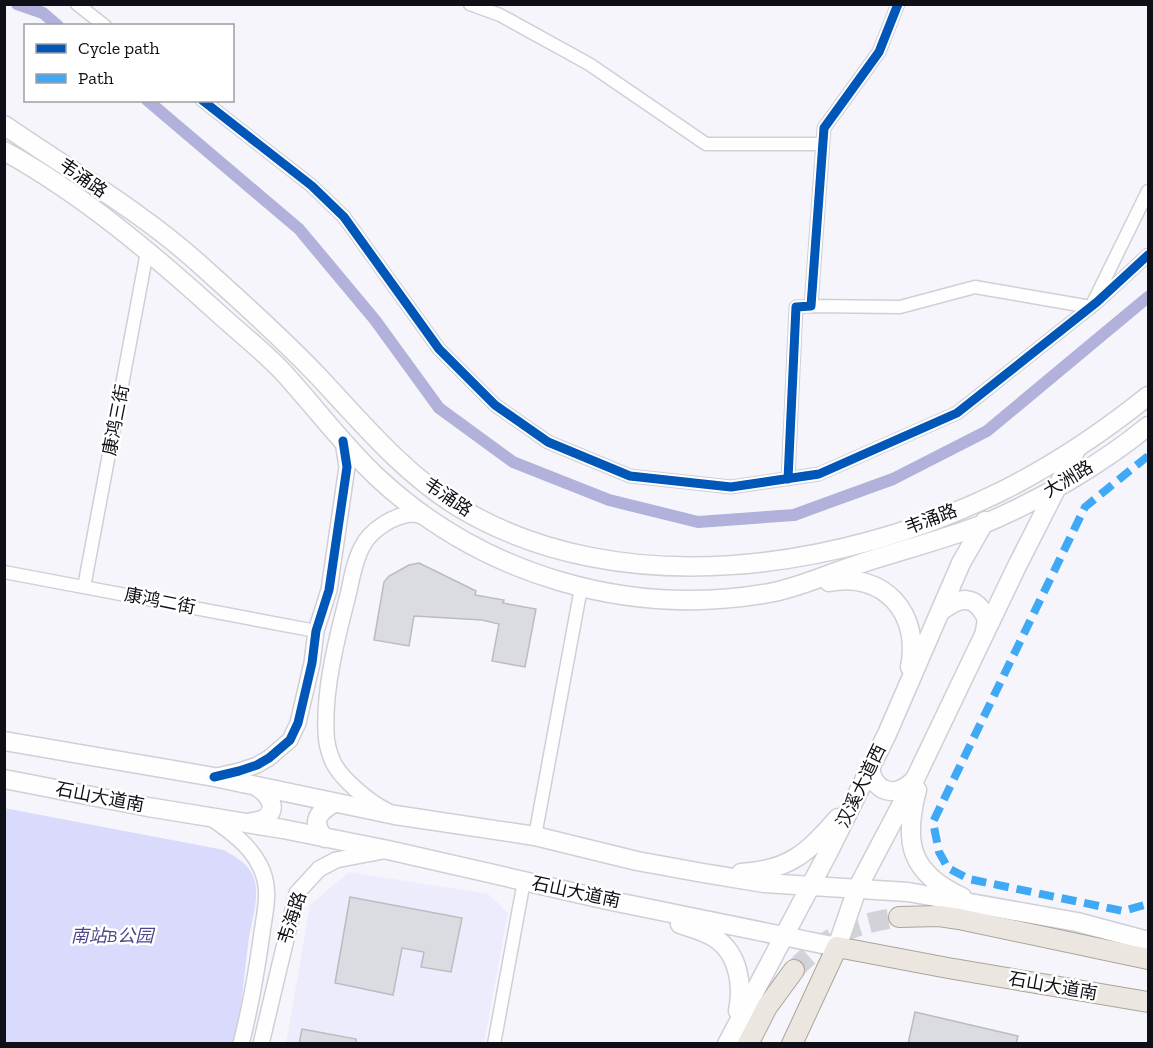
<svg xmlns="http://www.w3.org/2000/svg" width="1153" height="1048" font-family="'Zilla Slab','Noto Sans SC',serif">
<style>
.built{fill:#ececfd}
.green{fill:#dadafd}
.lines{fill:none;stroke-linecap:round;stroke-linejoin:round}
.canal{stroke:#b1b1db;stroke-width:12}
.building{fill:#dbdbe2;stroke:#bbbbc2;stroke-width:1.5}
.primary-tunnel{stroke:#d2d2d9;stroke-width:20;stroke-dasharray:20 10;stroke-linecap:butt}
.minor-casing{stroke:#cfcfd7;stroke-width:15}
.tertiary-casing{stroke:#cfcfd7;stroke-width:18}
.secondary-casing{stroke:#cfcfd7;stroke-width:21}
.primary-casing{stroke:#ada49a;stroke-width:22}
.minor{stroke:#fefefe;stroke-width:12}
.tertiary{stroke:#fefefe;stroke-width:15}
.secondary{stroke:#fefefe;stroke-width:18}
.primary{stroke:#ebe6e0;stroke-width:20}
.quiet{stroke:#3fa9f5;stroke-width:8;stroke-dasharray:15 8;stroke-linecap:butt}
.cycleway-casing{stroke:#fff;stroke-width:13}
.cycleway{stroke:#0057b8;stroke-width:9}
.labels{text-anchor:middle;dominant-baseline:central;stroke-width:5;stroke-linejoin:round;paint-order:stroke}
.street-label{font-size:18px;fill:#0f0f17;stroke:#fff}
.park-label{font-size:18px;font-style:italic;fill:#4c468d;stroke:#fff}
</style>
<rect width="100%" height="100%" fill="#f5f5fb"/>
<path class="built" d="M349,872L488,894L508,913L484,1043L286,1044L310,905Z"/>
<path class="green" d="M4,808L224,850C236,857 249,864 254,878C260,898 252,918 249,938C244,973 242,1008 235,1043H5Z"/>
<g class="lines">
<path class="canal" d="M17,4L43,13L58,26
M147,100L299,229L375,320L439,408L513,462L609,500L698,522L794,515L893,479L987,431L1148,297"/>
</g>
<path class="building" d="M419,563L476,591L475,595L504,600L503,603L536,609L525,667L492,661L499,624L482,620L414,616L409,646L374,640L384,582L389,576L409,565Z
M350,897L462,918L451,972L421,967L424,952L402,948L393,995L335,983Z
M915,1012L1018,1036L1016,1044H908Z
M302,1029L356,1039V1044H299Z"/>
<g class="lines">
<path class="primary-tunnel" d="M794,970C829,934 850,925 899,917"/>
<g class="minor-casing">
<path id="minor" d="M77,4L105,26
M470,4L500,15L589,64L706,144H823
M202,100L312,186L344,217L439,349L495,405L548,442L630,476L731,487L819,474L957,413L1097,302L1148,255
M811,306L900,307L975,287L1091,307L1148,191
M788,479L796,307L811,306L824,128L879,52L898,4
M4,572L316,631
M84,587L147,252
M535,836L581,588
M494,1044L524,881"/>
</g>
<g class="tertiary-casing">
<path id="tertiary" d="M217,776L239,771L257,765L269,758L290,740L298,723L312,663L316,631L329,590L347,467L343,441
M387,811C370,803 341,779 333,762C329,753 326,740 326,731C324,686 338,634 349,591C352,576 355,560 362,547C370,530 395,514 414,514C419,515 424,517 428,518
M210,817C228,830 248,843 259,864C273,889 264,913 261,940C256,975 250,1009 241,1044
M261,1044L297,893L319,869L336,860L383,851"/>
</g>
<g class="secondary-casing">
<path id="secondary" d="M4,125C71,171 147,215 206,270C244,304 283,339 318,376C362,423 404,474 460,508C621,604 842,570 1002,491C1054,465 1103,432 1148,396
M4,151C82,194 153,254 218,313C240,333 263,351 283,372C315,407 343,445 377,477C482,575 628,618 769,593C798,588 825,575 853,566C895,552 939,541 981,525C1037,502 1102,464 1148,426
M829,582C884,571 921,614 910,667
M940,612C960,596 975,594 987,619L985,631
M4,741L214,777L395,815L535,836L637,861L703,873L764,883L908,892L1077,922L1148,941
M870,767C873,792 895,799 913,781
M4,779L148,807L283,829L388,850L607,900L837,947L857,889L915,779L1017,566L1077,448
M917,790C903,843 910,873 962,897
M249,823C253,822 260,821 264,819C280,809 268,793 257,787
M325,838C310,822 318,812 334,803
M741,873C790,870 807,853 838,818
M680,924C692,928 704,931 715,938C739,954 743,985 738,1011
M727,1044L830,849L887,734L961,563L985,521"/>
</g>
<g class="primary-casing">
<path id="primary" d="M899,917L939,916L959,919L1148,959
M748,1044L767,1007L794,970
M792,1044L837,947L948,968L1148,1002"/>
</g>
<use href="#minor" class="minor"/>
<use href="#tertiary" class="tertiary"/>
<use href="#secondary" class="secondary"/>
<use href="#primary" class="primary"/>
<path class="quiet" d="M1148,456L1085,507L933,822L939,852L948,868L969,879L1123,911L1148,904"/>
<g class="cycleway-casing">
<path id="cycleway" d="M202,100L312,186L344,217L439,349L495,405L548,442L630,476L731,487L819,474L957,413L1097,302L1148,255
M788,479L796,307L811,306L824,128L879,52L898,4
M214,777L239,771L257,765L269,758L290,740L298,723L312,663L316,631L329,590L347,467L343,441"/>
</g>
<use href="#cycleway" class="cycleway"/>
</g>
<g class="labels">
<g class="street-label">
<text transform="translate(83 178) rotate(35)">韦涌路</text>
<text transform="translate(116 420) rotate(-79)">康鸿三街</text>
<text transform="translate(1068 479) rotate(-31)">大洲路</text>
<text transform="translate(448 497) rotate(34)">韦涌路</text>
<text transform="translate(931 519) rotate(-21)">韦涌路</text>
<text transform="translate(160 601) rotate(11)">康鸿二街</text>
<text transform="translate(861 786) rotate(-64)">汉溪大道西</text>
<text transform="translate(100 797) rotate(11)">石山大道南</text>
<text transform="translate(576 892) rotate(12)">石山大道南</text>
<text transform="translate(292 918) rotate(-72)">韦海路</text>
<text transform="translate(1053 986) rotate(10)">石山大道南</text>
</g>
<g class="park-label">
<text x="112" y="936">南站B公园</text>
</g>
</g>
<rect width="1153" height="1048" fill="none" stroke="#0f0f17" stroke-width="12"/>
<rect x="24" y="24" width="210" height="78" fill="#ffffff" stroke="#9f9fa2" stroke-width="1.5"/>
<rect x="36" y="44" width="30" height="9" fill="#0057b8" stroke="#9f9fa2" stroke-width="1.5"/>
<text x="78" y="54" font-size="18" fill="#0f0f17">Cycle path</text>
<rect x="36" y="74" width="30" height="9" fill="#3fa9f5" stroke="#9f9fa2" stroke-width="1.5"/>
<text x="78" y="84" font-size="18" fill="#0f0f17">Path</text>
</svg>
